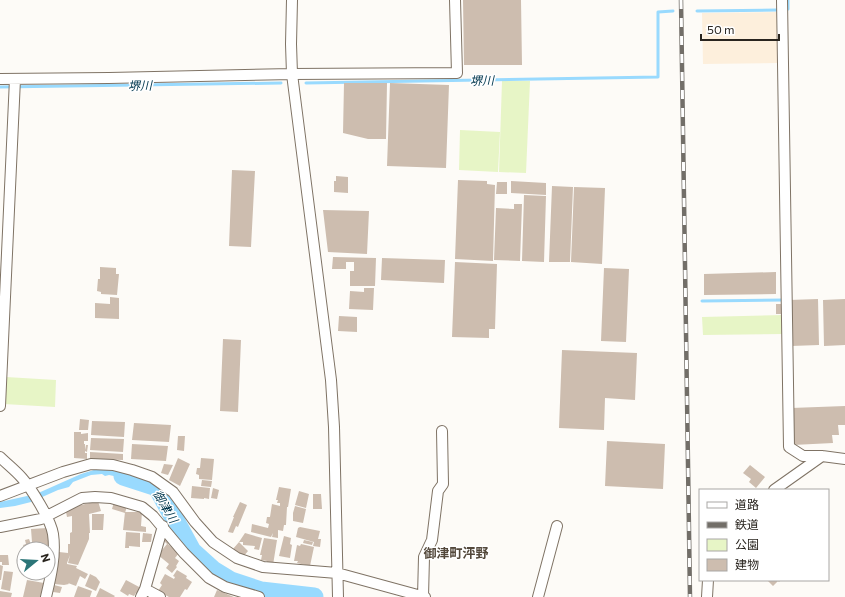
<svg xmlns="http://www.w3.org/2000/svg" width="845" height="597" font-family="Commissioner,'Noto Sans JP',sans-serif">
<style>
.built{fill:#fdefdc}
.green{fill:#e7f5c6}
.water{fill:#99dafe}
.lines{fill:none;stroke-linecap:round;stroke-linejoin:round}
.stream{stroke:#99dafe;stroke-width:3}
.river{stroke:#99dafe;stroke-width:19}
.building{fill:#cdbdaf}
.minor-casing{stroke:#7f7365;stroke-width:12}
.minor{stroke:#fff;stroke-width:10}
.rail-casing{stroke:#726e68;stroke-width:4.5}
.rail{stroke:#fff;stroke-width:3;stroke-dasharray:9;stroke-linecap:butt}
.labels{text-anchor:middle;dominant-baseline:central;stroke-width:3;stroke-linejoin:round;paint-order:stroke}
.water-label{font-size:12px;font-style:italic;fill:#00374e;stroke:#fff}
.quarter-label{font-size:13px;font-weight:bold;fill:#53483b;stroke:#fff}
</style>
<rect width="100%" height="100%" fill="#fdfbf7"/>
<path class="built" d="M777,12L778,63L703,64L702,13Z"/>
<path class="green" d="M502,81H530L526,173L499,172Z
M460,130L500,132L498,172L459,170Z
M783,315L784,334L703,335L702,317Z
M6,377L56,380L55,407L4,404Z"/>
<path class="water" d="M97,469C118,470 137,477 156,485L109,475L105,476L102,474L91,475L73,482L69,487L58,490L31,502L15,506L0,508V502L36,494L81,474Z"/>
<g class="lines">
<path class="stream" d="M785,10L788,9V0
M697,11L777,10
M306,83L658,77V12L673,11
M0,87L281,83
M702,301L783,300"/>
<path class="river" d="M123,476L157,487L192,551L213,570L231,581L261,591L314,597"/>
</g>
<path class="building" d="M463,0H521L522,65H464Z
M344,83H387L386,139H368L343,133Z
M390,83L449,85L446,168L387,166Z
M232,170L255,171L251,247L229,246Z
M336,176L348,177V193L334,192V181H336Z
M458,180L487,181V184L495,185L493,261L455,259Z
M511,181L546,183V195L511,193Z
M497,182H507V194H496Z
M552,186L573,187L570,262H549Z
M574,187L605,188L602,264L571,262Z
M524,195L546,196L544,262L522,261Z
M514,204H522L520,261L494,260L496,208L514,209Z
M323,210L369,211L367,254L328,252Z
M333,257L376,258L375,286H350V271H354V262H346V269H332Z
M382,258L445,260L444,283L381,280Z
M455,262L497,264L495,329H489V338L452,337Z
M100,267L116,268V274H119L117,295L101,294V292L97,291L98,279H100Z
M604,268L629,269L626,342L601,341Z
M776,272V294L704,295V274Z
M364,288H374L373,310L349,309L350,291L364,292Z
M110,297L119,298V319L95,318V303L110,304Z
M818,299L819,345L791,346L789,300Z
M845,299V345L824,346L823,300Z
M776,304H783V314H776Z
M339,316L357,317V332L338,331Z
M223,339L241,340L238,412L220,411Z
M562,350L637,353L635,400L605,398L604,430L559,428Z
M845,406V425H838L839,435H832L833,443L793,445L791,408Z
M80,419L89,420L88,430H79Z
M92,421L125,422L124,437L91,435Z
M134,423L171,425L169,442L132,440Z
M74,432H81V434L88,433V441H84V444H85V450L86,445H88L87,452L85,451V453H87V459L74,458Z
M178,436H185L184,451L177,450Z
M91,438L124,439L123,452L90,450Z
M607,441L665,444L663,489L605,486Z
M132,444L168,446L166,461L131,459Z
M90,452L123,454V460L90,459Z
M178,458L190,464L180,486L169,480Z
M201,458L214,459L212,480L199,479V475L196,474L197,468H200Z
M164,464L173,465L168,475L161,473Z
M750,465L765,477L756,488L749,482L751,479L743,473Z
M202,480L212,481L211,487L201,486Z
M192,486L210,488L209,499L204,498V499L191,498Z
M279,487L291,489L288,507H287L286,525H284L283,531L278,530V538L272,537L273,533L271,537L251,532L252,524L268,528L269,524L266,523L267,517H270L272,504L280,506V503H277L278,500H276Z
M213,488L219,490L217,499L211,498Z
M299,491L309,494L306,508L295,505Z
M313,494H321L322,509H313Z
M98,501L101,511L89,514L90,533H89V539L78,565L68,563L70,555L67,563V564L77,566L76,568L88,574L85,579L80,576L76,586L68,583L69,584L64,585L54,584L59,552L68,553V544H70V533L72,532V516L67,517L66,512L80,504L81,505Z
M114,502L127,506L125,513L112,509Z
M240,502L247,505L238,527L236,526L233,533L228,532L234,517H233Z
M295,506L306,509L303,523L293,521V513Z
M125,512H142L141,526L146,527V532L123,530Z
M92,514H104L103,530H92Z
M300,527L320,531L318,539H321L320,547L313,546L314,542L296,537L298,528Z
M47,528L49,546H36L32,542L31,529Z
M126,532L140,533V547L129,546V548H125Z
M143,533L152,534L151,542H142Z
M245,533L262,538L259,550L254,549L255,546L243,545V542H239Z
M284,536L291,538L290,544L292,545L290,558L279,556Z
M166,537L171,541L168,544L179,553L175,558L179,561L176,566L177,567L172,573L166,568L169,564L158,555L167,544L163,540Z
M264,538L277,540L273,565L267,564V561L261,560L262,555H260Z
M29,539L32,547L25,549L23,545L26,544L25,540Z
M304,540L313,542L312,545L303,543Z
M239,542L248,551L243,557L233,549Z
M301,544L314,547L310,566L297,563L298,561H294L297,545L300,546Z
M0,555H8L9,565H2V562H0Z
M0,565L3,566L1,580H0Z
M177,570L187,576L186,578L192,582L187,590L185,589L180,597H169L158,591L162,585L160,583L165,574L174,579L175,577L173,576Z
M4,571L13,572L10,591L1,589Z
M27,573H46L45,578L27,575Z
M90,574L96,577L100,582L96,591L85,586Z
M27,580L44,583L40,597H23Z
M126,580L141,588L138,594L136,593L134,596L129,594L128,596L120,591Z
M767,580H781L779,582L778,581L773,586Z
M54,585L62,587L60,593L53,592Z
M78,586L92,591L90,597H74Z
M100,588L115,596L114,597H96Z
M217,590L234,597H214Z
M0,591L12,593L11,597H0Z"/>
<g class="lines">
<g class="minor-casing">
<path id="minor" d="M292,0L291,44L292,74L331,380L334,427L338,597
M782,0L789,447L803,456H822L845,459
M0,79L109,78L292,74L457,73L455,0
M0,406L15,79
M0,457C7,464 15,470 22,478C31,488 51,520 53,534C56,555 51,576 46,597
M774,490L822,456
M0,496L63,472L91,464L113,465L132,470L152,477L173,492L195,522L213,542L237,558L263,567L337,573L425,597
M0,527L41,519L82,498L95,497L111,498L142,507L153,516L184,553L209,578L225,587L259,597
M145,589L160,597
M141,597L145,589L163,526
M423,597L424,557L432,540L438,491L443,484L442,431
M538,597L557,526
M707,597L708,580"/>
</g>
<use href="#minor" class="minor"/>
<g class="rail-casing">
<path id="rail" d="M681,0L690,597"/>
</g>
<use href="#rail" class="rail"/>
</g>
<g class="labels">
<g class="water-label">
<text transform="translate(482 80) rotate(-1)">堺川</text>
<text transform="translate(140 85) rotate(-1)">堺川</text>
<text transform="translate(166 506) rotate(59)">御津川</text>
</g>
<g class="quarter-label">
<text x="456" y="553">御津町泙野</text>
</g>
</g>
<rect x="699" y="489" width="130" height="92" fill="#ffffff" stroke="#a9a7a5"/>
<rect x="707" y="502" width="20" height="6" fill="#ffffff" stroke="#a9a7a5"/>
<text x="735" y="509" font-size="12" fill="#29241e">道路</text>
<rect x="707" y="522" width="20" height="6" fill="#726e68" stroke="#a9a7a5"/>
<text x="735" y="529" font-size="12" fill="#29241e">鉄道</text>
<rect x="707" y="539" width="20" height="12" fill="#e7f5c6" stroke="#a9a7a5"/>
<text x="735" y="549" font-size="12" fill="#29241e">公園</text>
<rect x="707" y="559" width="20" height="12" fill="#cdbdaf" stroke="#a9a7a5"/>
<text x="735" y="569" font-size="12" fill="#29241e">建物</text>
<g transform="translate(36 561) rotate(72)"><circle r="19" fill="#ffffff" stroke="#a9a7a5"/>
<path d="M0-3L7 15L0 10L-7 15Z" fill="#2b7578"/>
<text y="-6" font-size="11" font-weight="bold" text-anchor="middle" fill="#29241e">N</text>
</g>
<path d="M701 34v6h78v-6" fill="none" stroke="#29241e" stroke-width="2"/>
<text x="707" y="34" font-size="12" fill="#29241e" stroke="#ffffff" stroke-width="3" paint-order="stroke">50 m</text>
</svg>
